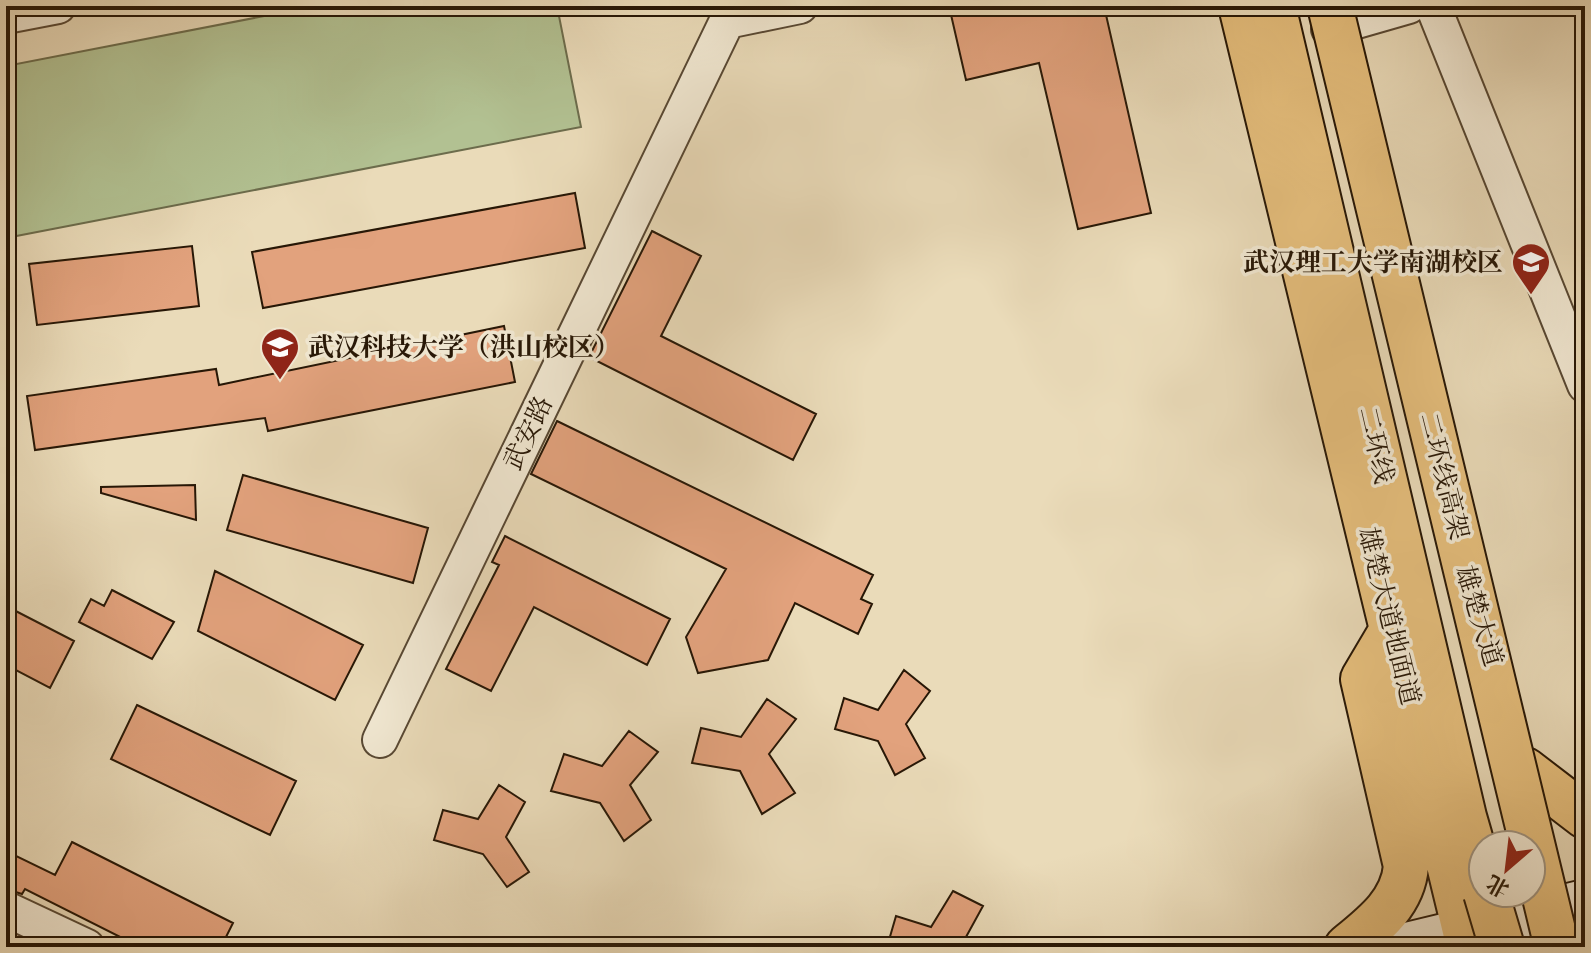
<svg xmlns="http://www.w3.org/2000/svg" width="1591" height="953" font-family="Cardo,'Noto Serif SC',serif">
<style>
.green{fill:#b2c192;stroke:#6c6c4c;stroke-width:2}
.building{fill:#e2a27d;stroke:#271706;stroke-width:2}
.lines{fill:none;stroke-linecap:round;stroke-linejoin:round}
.minor-casing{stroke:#584833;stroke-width:38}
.secondary-casing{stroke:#271706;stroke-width:48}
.primary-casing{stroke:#271706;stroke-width:48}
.trunk-casing{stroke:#271706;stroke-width:48}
.minor{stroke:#f1e8d2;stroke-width:34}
.secondary{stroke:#f1e8d2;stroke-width:44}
.primary{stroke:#e5be7c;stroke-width:44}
.trunk{stroke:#e5be7c;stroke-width:44}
.trunk-bridge-casing{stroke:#271706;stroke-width:48;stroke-linecap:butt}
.trunk-bridge{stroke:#e5be7c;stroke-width:44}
.labels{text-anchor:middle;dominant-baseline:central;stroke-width:7;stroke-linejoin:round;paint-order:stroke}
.poi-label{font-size:26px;font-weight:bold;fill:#271706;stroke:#f1e8d2;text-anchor:end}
.street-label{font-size:26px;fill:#271706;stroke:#f1e8d2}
</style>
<rect width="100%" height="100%" fill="#eadbb9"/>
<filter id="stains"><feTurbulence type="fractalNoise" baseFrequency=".0025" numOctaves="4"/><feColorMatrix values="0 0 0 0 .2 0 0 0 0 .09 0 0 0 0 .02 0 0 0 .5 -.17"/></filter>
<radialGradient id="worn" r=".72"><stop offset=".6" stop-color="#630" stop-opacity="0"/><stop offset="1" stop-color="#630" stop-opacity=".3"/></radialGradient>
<path class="green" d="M316,6H557L581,127L6,238V66Z"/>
<path class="building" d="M949,6H1104L1151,213L1078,229L1039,63L966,80Z
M575,193L585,248L263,308L252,252Z
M652,231L701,256L661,336L816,414L793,460L589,357Z
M192,246L199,306L37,325L29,264Z
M504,326L515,382L268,431L265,418L35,450L27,396L216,369L219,385Z
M557,421L873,575L861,599L872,604L858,634L795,603L768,660L698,673L686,637L726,569L531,474Z
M243,475L428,528L413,583L227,530Z
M195,485L196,520L101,493V487Z
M505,536L670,619L647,665L534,607L491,691L446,669L499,565L492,562Z
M215,571L363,645L335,700L198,631Z
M112,590L174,622L152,659L79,622L91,599L104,606Z
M6,606L74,641L50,688L6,665Z
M904,670L930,691L906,724L925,758L895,775L878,741L835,729L844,698L878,710Z
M767,699L796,719L769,754L795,793L762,814L740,771L692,763L701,728L741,737Z
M137,705L296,781L270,835L111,759Z
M629,731L658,752L630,785L651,820L624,841L600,803L551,791L564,754L602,766Z
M499,785L525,802L506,837L529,872L507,887L483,854L434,840L443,810L478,819Z
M72,842L233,923L221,947H140L25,889L22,894L6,889V851L55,875Z
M953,891L983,906L966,937L978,941L977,947H887L896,916L931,927Z"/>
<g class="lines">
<g class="minor-casing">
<path id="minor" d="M1433,6L1585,385
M6,16L58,6
M1329,29L1409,6
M380,740L727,21L800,6
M6,909L87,947"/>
</g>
<g class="secondary-casing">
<path id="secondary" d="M1399,947L1585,902"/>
</g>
<g class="primary-casing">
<path id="primary" d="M1241,6L1469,947
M1525,770L1585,816
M1347,947C1374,925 1403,903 1406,866L1363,679L1392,630"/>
</g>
<g class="trunk-casing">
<path id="trunk" d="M1273,6L1464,817L1483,883"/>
</g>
<use href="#minor" class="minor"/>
<use href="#secondary" class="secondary"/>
<use href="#primary" class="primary"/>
<use href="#trunk" class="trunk"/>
<g class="trunk-bridge-casing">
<path id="trunk-bridge" d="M1330,6L1557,947
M1486,893L1502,947"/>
</g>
<use href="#trunk-bridge" class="trunk-bridge"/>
</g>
<defs>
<g id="university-pin" transform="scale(2)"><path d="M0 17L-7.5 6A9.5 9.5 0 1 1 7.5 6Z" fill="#8f2418" stroke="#f1e8d2"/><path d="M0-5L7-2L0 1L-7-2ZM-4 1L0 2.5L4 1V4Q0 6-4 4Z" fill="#fff"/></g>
</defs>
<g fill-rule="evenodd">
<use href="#university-pin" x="1531" y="262"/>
<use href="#university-pin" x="280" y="347"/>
</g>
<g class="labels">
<g class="poi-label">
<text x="1503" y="262">武汉理工大学南湖校区</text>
<text x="308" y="347" text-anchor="start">武汉科技大学（洪山校区）</text>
</g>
<g class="street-label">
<text transform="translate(528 433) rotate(-64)">武安路</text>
<text transform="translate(1376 445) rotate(77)">二环线</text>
<text transform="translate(1444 476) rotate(76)">二环线高架</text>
<text transform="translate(1389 616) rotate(76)">雄楚大道地面道</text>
<text transform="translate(1479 616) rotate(73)">雄楚大道</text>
</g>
</g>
<rect width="1591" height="953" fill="none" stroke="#eadbb9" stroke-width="32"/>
<rect x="8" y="8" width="1575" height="937" fill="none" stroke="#271706" stroke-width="4"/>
<rect x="16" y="16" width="1559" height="921" fill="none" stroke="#271706" stroke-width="2"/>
<g transform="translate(1507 869) rotate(208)"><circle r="38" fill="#f1e8d2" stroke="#a09480" stroke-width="2"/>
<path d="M0-6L14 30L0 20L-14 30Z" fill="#8f2418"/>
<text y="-12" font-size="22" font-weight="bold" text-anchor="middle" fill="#271706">北</text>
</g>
<rect width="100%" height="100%" filter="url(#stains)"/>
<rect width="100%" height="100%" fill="url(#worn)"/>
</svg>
